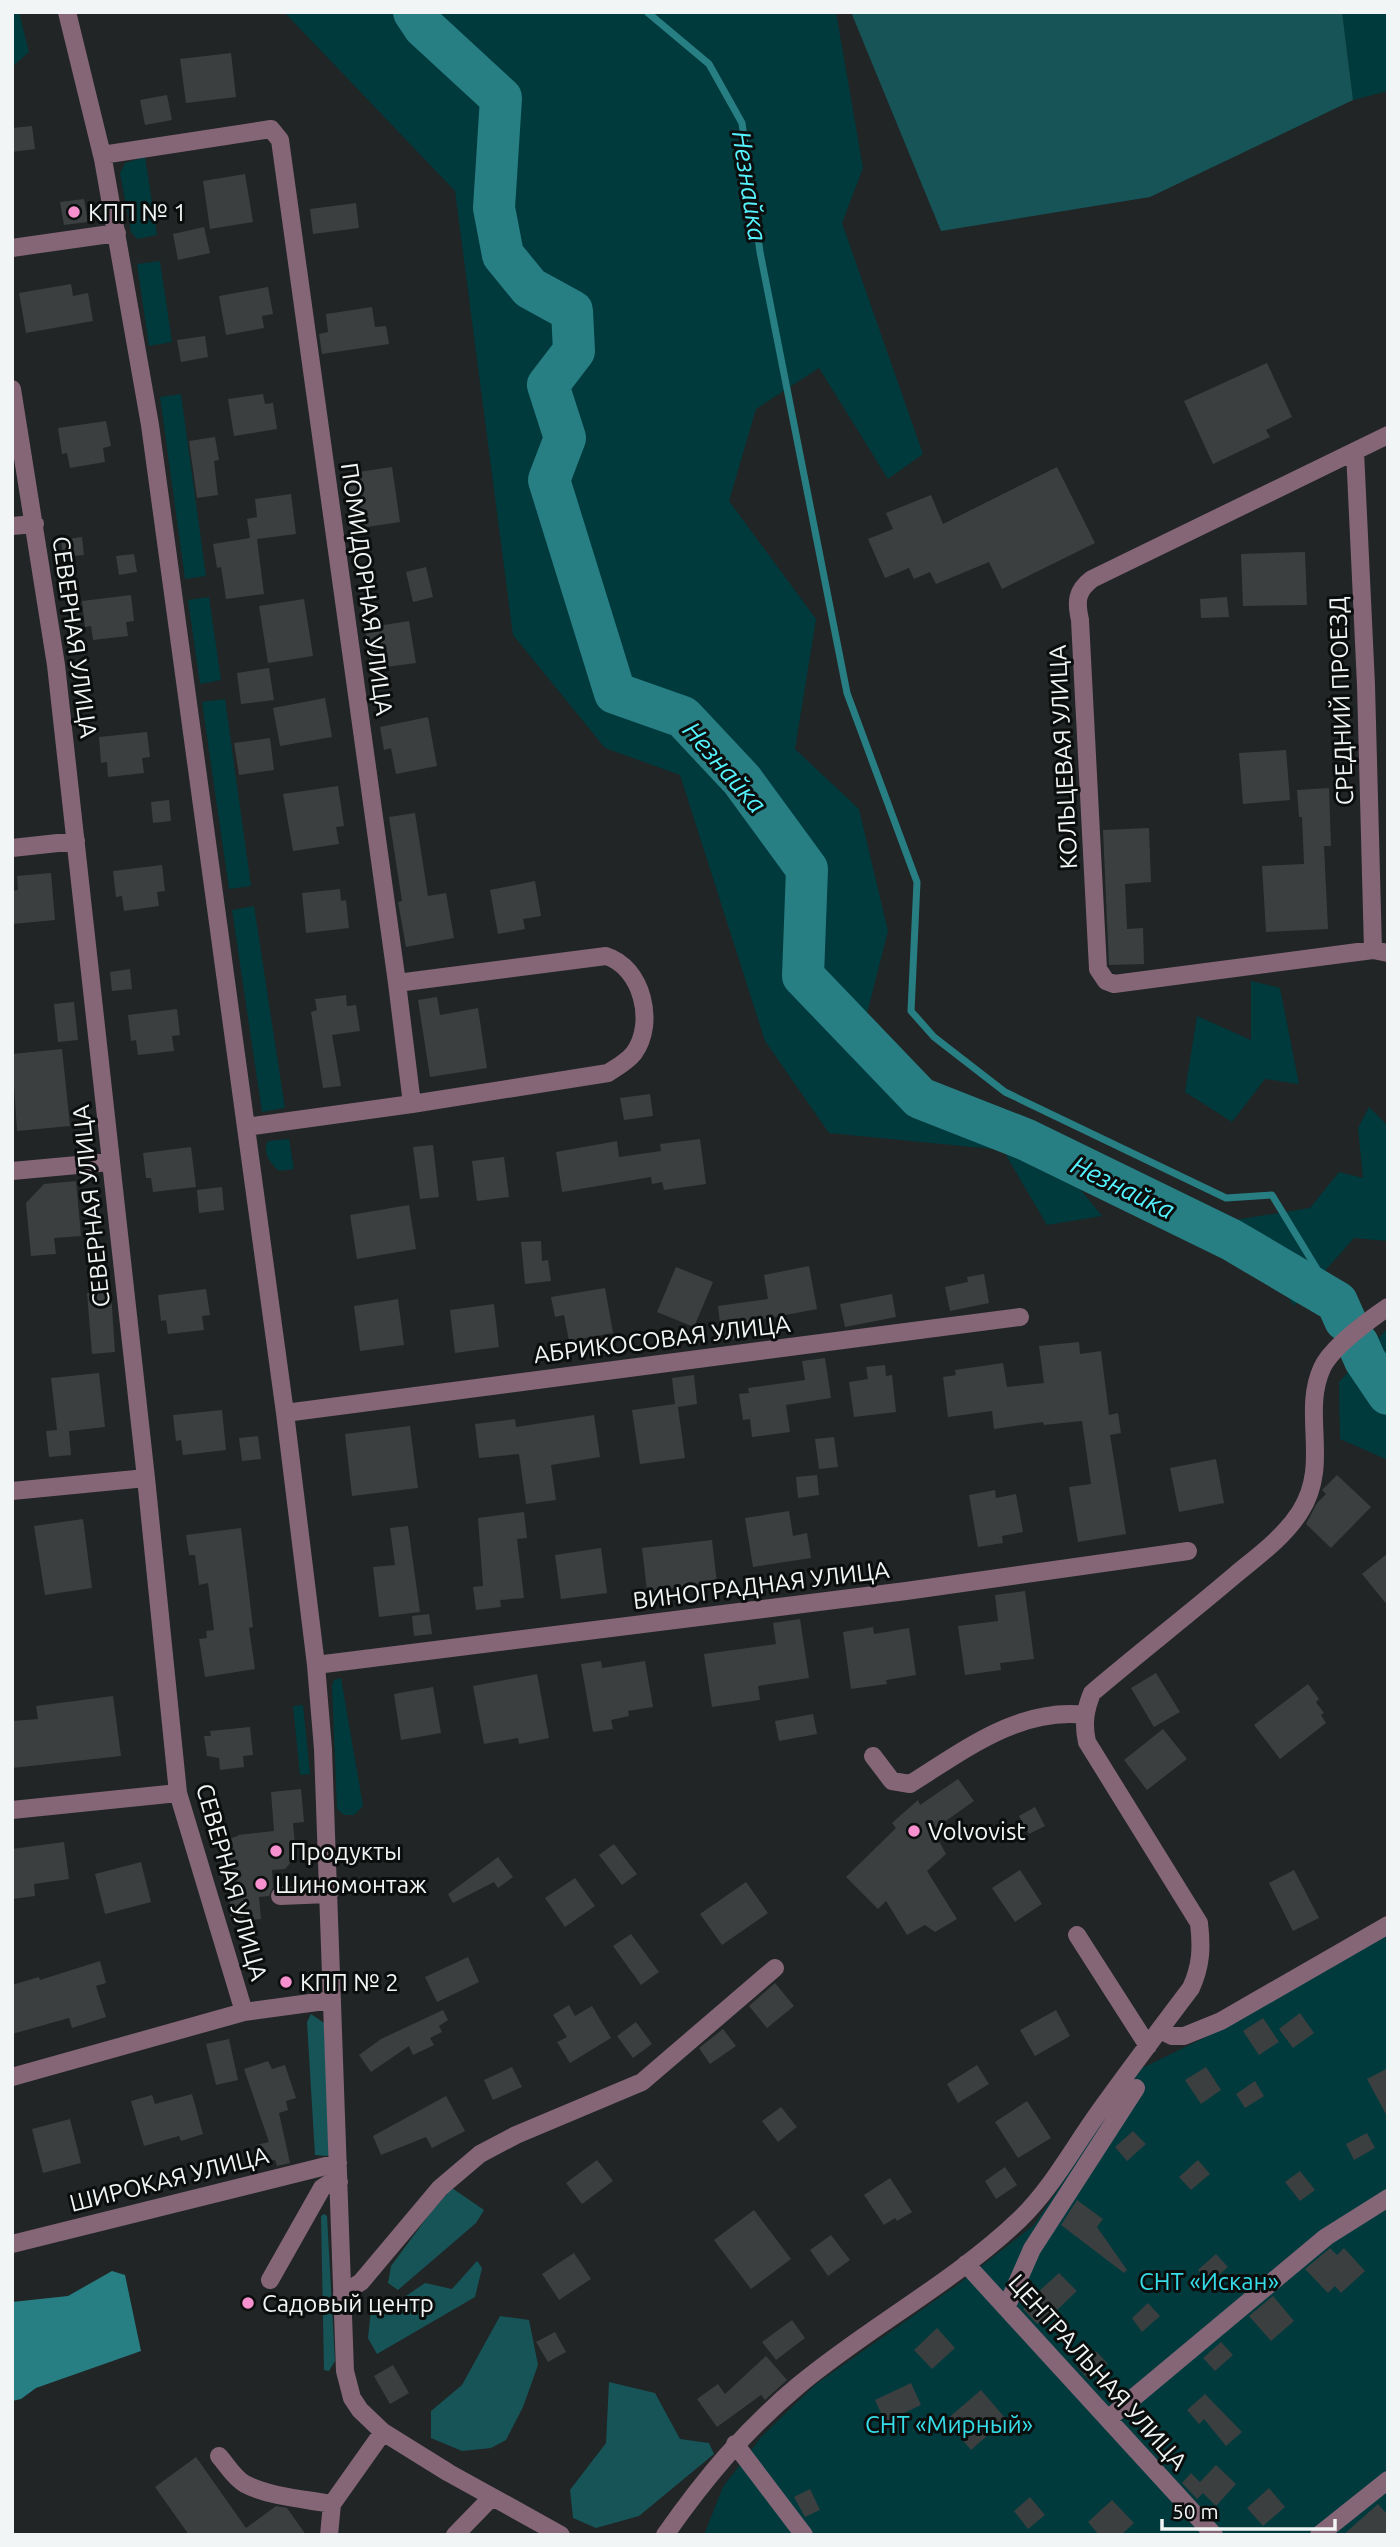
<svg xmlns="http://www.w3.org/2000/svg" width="1400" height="2547" font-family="Ubuntu,sans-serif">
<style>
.green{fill:#013a3d}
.forest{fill:#175458}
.water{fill:#277e83}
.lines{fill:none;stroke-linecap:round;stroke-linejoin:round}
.stream{stroke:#277e83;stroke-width:7}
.river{stroke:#277e83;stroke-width:42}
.building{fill:#3b3f3f}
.minor{stroke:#846677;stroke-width:18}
.poi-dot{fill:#f690cf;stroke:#0c0e0e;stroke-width:2.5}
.labels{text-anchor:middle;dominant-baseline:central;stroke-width:6;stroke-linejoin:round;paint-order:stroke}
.poi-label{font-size:24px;fill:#f2f5f5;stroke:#0c0e0e;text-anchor:start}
.street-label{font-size:24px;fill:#f2f5f5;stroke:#0c0e0e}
.park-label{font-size:24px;fill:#35dde8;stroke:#0c0e0e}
.water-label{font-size:26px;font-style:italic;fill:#55f3fe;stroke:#0c0e0e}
</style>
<rect width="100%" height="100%" fill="#212525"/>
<path class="green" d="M12,12H19L29,52L12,67Z
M284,12H836L863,168L842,223L923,454L888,479L819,368L756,409L729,501L816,619L795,749L859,809L888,931L855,1060L1025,1121L1102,1216L1047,1225L1003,1150L829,1133L765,1041L680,775L605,748L513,635L455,191Z
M1342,12H1388V91L1353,100Z
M145,157L157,235L137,239L131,232L120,173L125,163Z
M160,261L172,342L149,346L137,264Z
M181,394L206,576L185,579L160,397Z
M209,597L221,680L200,684L188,600Z
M225,699L251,886L229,889L202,702Z
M254,906L285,1108L262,1112L232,910Z
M1251,981L1280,988L1299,1084L1265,1079L1232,1122L1185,1092L1197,1016L1251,1040Z
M1369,1107L1388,1126V1241L1354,1238L1294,1306L1235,1220L1310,1208L1339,1172L1363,1178L1358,1128Z
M289,1139L294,1169L279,1171C270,1163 262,1153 268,1141Z
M1386,1330L1388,1331V1460L1340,1439L1339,1382Z
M341,1678L363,1806L354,1815H344L337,1809L332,1686L334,1680Z
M303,1705L310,1774L300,1775L293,1706Z
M1388,1930V2535H704L723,2487L761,2437L816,2384L957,2285L1034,2225L1136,2071L1220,2030Z"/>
<path class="forest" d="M851,12H1342L1353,100L1150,197L941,231Z
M311,2014L327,2025L331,2151L328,2156L315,2155L307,2022Z
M452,2188L484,2210L476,2223L398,2290L388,2283L391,2266L431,2212Z
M324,2214L327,2216L335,2361L329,2371L324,2370L321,2216Z
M477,2261L482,2268L475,2297L377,2354L368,2338L371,2310L400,2300L425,2283L452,2289Z
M500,2316L529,2320L538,2365L523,2407L506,2440L491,2448L462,2451L431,2438V2411L462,2385Z
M609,2382L655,2393L680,2439L709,2443L714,2454L639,2516L596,2528L573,2518L570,2490L606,2443Z"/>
<path class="water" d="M112,2271L125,2275L141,2351L36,2388L21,2399L12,2401V2302L68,2296Z"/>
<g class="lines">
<path class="stream" d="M647,12L709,64L742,123L760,252L847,693L917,882L911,1011L934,1037L1005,1092L1226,1198L1272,1195L1337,1302"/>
<path class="river" d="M414,12L424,27L501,98L494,208L503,255L530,288L572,311L574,351L548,385L565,438L549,480L615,693L683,717L742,780L807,869L803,976L920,1098L1027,1140L1230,1239L1337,1302L1345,1320
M1358,1344L1365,1360L1388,1394"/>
</g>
<path class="building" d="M231,53L236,97L186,103L180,59Z
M167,95L172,120L145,125L140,100Z
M32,126L35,149L12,152V128Z
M245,174L253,222L210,229L203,181Z
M84,199L88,222L64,225L60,202Z
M356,203L359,228L313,234L310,209Z
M204,227L210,253L178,260L173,234Z
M71,284L73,296L88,293L93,321L26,333L19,293Z
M268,287L273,314L262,316L264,328L226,335L219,296Z
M372,307L375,327L386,326L389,344L322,354L319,334L328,332L326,314Z
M205,336L208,357L181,362L177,340Z
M1267,363L1292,417L1266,430L1270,437L1213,464L1184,401Z
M263,394L265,404L273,403L277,429L234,436L228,399Z
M106,421L111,446L103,448L105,462L70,468L67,453L62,454L58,428Z
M215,437L219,460L214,461L218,495L197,498L189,441Z
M392,467L400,522L353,529L344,474Z
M1057,467L1095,543L1002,589L989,562L936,584L930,572L914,579L909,568L885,578L868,539L893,529L886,513L931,495L943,524Z
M291,494L296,534L257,539L264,594L226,599L221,567L217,568L213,544L250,538L247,519L257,517L255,499Z
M82,537L84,555L63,557L61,540Z
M1305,552L1307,605L1243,606L1241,554Z
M134,554L137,572L119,575L116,556Z
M426,567L433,597L413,602L406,572Z
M131,595L134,621L126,622L128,636L93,640L91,626L85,627L82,601Z
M1227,597L1229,617L1201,618L1200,599Z
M304,599L313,656L268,663L259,606Z
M409,621L416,663L371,669L365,628Z
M269,668L274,700L241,704L237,673Z
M325,698L332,737L280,746L273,708Z
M428,717L437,766L396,774L391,748L384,750L380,727Z
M147,732L150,757L142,758L144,773L108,777L107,762L101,763L99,737Z
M270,738L274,770L239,775L234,743Z
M1286,750L1290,800L1243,804L1239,753Z
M338,786L344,826L336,827L339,844L293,851L283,794Z
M1329,788L1331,846H1324L1328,929L1266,932L1262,866L1304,864L1302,817H1299L1297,790Z
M169,800L171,821L153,823L151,802Z
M415,813L428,896L446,893L454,938L406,947L398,902L402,901L389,817Z
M1149,828L1151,882L1125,884L1127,929L1143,928L1144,964L1109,965L1103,830Z
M162,865L165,891L157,892L159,906L124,911L122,896L116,897L113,871Z
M51,873L55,920L12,924V891L18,890L17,876Z
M535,881L541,916L523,919L525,929L498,934L490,890Z
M340,889L341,901L346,900L349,928L306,933L302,893Z
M130,969L132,989L112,991L110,972Z
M346,995L347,1006L356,1005L360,1031L332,1035L341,1086L323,1088L311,1012L317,1010L315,999Z
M437,997L440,1015L478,1008L487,1068L430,1077L418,1000Z
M74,1002L78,1040L58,1042L54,1004Z
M177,1009L180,1035L172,1036L174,1051L138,1055L136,1040L131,1041L128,1015Z
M62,1049L70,1126L17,1131L12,1054Z
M650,1094L653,1116L624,1120L620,1098Z
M700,1139L706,1184L664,1190L662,1182L652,1184L651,1177L562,1192L556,1152L617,1141L619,1157L661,1151L660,1144Z
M433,1145L439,1197L420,1199L413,1147Z
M191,1147L196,1187L153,1192L151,1178H146L143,1153Z
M504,1157L509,1197L477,1201L472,1161Z
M76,1181L81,1236L54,1238L56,1254L31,1256L26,1203L44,1184Z
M222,1187L224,1210L199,1213L197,1190Z
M409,1205L416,1249L357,1259L350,1215Z
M541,1241L542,1261L548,1260L551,1281L525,1284L521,1242Z
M809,1266L817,1309L744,1323L746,1337L722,1341L718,1306L768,1299L764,1275Z
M676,1267L713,1282L694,1327L657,1312Z
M984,1274L989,1303L950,1311L945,1287L968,1282L967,1277Z
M605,1288L613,1333L569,1341L564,1315L555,1317L551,1297Z
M206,1289L210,1315L202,1316L204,1330L168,1334L166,1320L161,1321L158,1295Z
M111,1292L115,1352L92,1354L87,1293Z
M892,1294L896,1317L845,1327L840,1304Z
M398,1299L404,1345L360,1351L354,1306Z
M494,1304L499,1347L455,1353L450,1310Z
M1079,1342L1080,1354L1101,1351L1109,1415L1118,1413L1121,1433L1110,1435L1126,1534L1078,1542L1069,1487L1091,1484L1082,1421L1044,1425L1043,1422L994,1429L992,1411L948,1417L943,1377L956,1375L955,1370L1003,1363L1007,1387L1044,1383L1039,1346Z
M825,1358L831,1398L786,1405L790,1432L752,1437L750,1419L743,1420L739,1394L749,1393L748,1388L805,1380L802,1361Z
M885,1365L886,1376L892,1375L896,1412L854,1417L849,1382L868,1379L866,1367Z
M99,1373L105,1427L69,1431L71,1455L49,1457L46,1431L57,1430L51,1378Z
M694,1375L697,1404L678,1407L685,1458L640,1464L632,1410L675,1404L672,1378Z
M222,1410L226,1450L183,1455L181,1440L176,1441L173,1415Z
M594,1415L600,1457L551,1465L556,1500L526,1504L519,1454L479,1458L475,1424L515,1419L516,1427Z
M410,1426L418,1488L352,1496L345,1434Z
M258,1436L261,1459L242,1461L239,1438Z
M834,1437L838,1467L819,1469L815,1439Z
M1216,1459L1224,1503L1179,1512L1170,1468Z
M817,1475L819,1495L798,1498L796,1477Z
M1337,1475L1371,1507L1331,1548L1306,1524L1317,1503L1326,1494L1322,1490Z
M995,1490L996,1498L1016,1494L1023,1532L1002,1536L1003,1543L978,1547L969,1495Z
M789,1511L793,1536L807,1533L811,1558L753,1567L745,1518Z
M524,1512L527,1538L517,1539L524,1598L500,1600L501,1607L476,1610L473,1587L483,1586L478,1518Z
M83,1519L92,1588L45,1595L34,1526Z
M408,1526L420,1612L379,1617L373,1567L395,1565L390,1528Z
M241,1528L253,1627L249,1628L255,1669L205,1677L199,1639L207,1638L206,1631L214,1630L208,1583L199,1585L195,1555H189L186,1535Z
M712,1540L717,1583L647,1591L642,1548Z
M601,1548L607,1593L561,1599L555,1555Z
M1388,1553V1606L1362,1574Z
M1025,1591L1034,1659L1000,1663L1001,1670L965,1675L958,1626L998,1621L995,1595Z
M429,1614L432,1634L414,1636L412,1616Z
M800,1619L809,1678L758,1686L760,1700L712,1707L704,1654L776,1644L773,1623Z
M873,1627L874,1634L909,1628L916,1675L886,1680L887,1684L851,1689L843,1632Z
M601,1661L602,1668L645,1661L653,1707L628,1711L629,1716L611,1720L613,1729L593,1732L581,1664Z
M1156,1673L1180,1712L1154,1727L1131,1688Z
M537,1674L549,1738L519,1744L518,1738L484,1744L473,1686Z
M1308,1684L1319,1699L1316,1702L1324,1713L1321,1715L1326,1723L1280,1759L1254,1725Z
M433,1687L441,1733L401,1740L394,1694Z
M113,1696L121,1756L12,1768V1721L38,1719L36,1706Z
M813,1714L817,1734L779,1741L775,1721Z
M250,1727L253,1755L243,1756L244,1767L220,1770L219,1758L207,1756L204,1736H211L210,1731Z
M1163,1729L1187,1759L1147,1790L1124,1760Z
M958,1779L974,1801L933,1830L946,1854L927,1871L957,1919L935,1932L925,1925L907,1935L886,1901L878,1909L846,1877L896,1828L892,1823L918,1800L920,1805Z
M301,1789L304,1822L293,1823L296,1856L285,1869L272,1870L273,1887L269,1896L259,1897L261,1919L231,1922L225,1840L238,1836V1835L274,1831L271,1792Z
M1035,1807L1045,1826L1029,1834L1019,1816Z
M64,1842L69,1879L34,1884L35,1896L12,1899V1849Z
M614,1844L637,1874L622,1885L599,1855Z
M498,1857L513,1877L498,1888L494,1882L453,1903L448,1894Z
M141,1862L151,1902L105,1914L95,1874Z
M1020,1870L1042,1904L1015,1922L992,1888Z
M1294,1870L1319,1918L1293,1931L1269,1883Z
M575,1878L595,1906L565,1927L545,1898Z
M746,1882L768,1913L722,1945L700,1914Z
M631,1934L659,1972L641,1985L613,1946Z
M468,1957L479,1982L437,2002L425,1977Z
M100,1961L106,1983L96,1986L106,2017L72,2028L69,2018L12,2034V1985L39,1977L40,1980Z
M775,1983L794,2006L767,2028L749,2006Z
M569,2005L575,2016L592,2006L611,2038L570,2063L557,2042L567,2037L553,2015Z
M443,2010L448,2020L439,2026L442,2032L430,2038L434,2045L413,2055L409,2046L371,2072L359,2055L381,2039Z
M1056,2010L1070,2036L1035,2056L1020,2030Z
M1300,2013L1314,2033L1293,2048L1279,2029Z
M1263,2018L1279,2042L1259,2055L1243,2031Z
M636,2022L652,2044L633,2058L617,2036Z
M723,2029L736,2046L710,2064L699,2048Z
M229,2039L238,2080L216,2085L206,2044Z
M268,2061L272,2069L285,2065L296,2098L286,2101L288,2110L279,2113L290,2163L277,2166L275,2160L260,2163L256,2145L269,2142L244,2069Z
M977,2065L989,2084L958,2103L947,2084Z
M512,2067L522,2087L493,2100L484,2080Z
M1206,2067L1221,2090L1201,2104L1185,2080Z
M1388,2068V2118L1367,2079Z
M1255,2081L1264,2096L1245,2108L1236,2094Z
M192,2094L203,2134L181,2141L179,2136L144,2146L131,2101L152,2095L155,2104Z
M446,2096L465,2131L432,2148L426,2137L381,2155L373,2136Z
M1027,2101L1051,2138L1018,2158L995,2122Z
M781,2107L797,2127L778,2142L762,2121Z
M70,2119L81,2163L43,2173L32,2129Z
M1133,2131L1146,2144L1127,2161L1115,2147Z
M1367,2133L1375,2148L1354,2160L1346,2144Z
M597,2160L613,2181L582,2204L566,2183Z
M1198,2160L1210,2174L1191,2190L1179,2177Z
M1005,2167L1017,2185L996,2199L985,2181Z
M1300,2171L1315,2190L1300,2201L1285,2182Z
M890,2178L912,2212L897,2221L895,2218L884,2225L864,2195Z
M1077,2200L1103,2219L1097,2227L1127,2270L1124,2273L1061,2225Z
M754,2210L791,2259L751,2289L714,2240Z
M831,2235L850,2260L828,2276L810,2250Z
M1330,2248L1337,2255L1344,2248L1365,2271L1341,2293L1335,2286L1328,2293L1305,2269Z
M574,2253L591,2279L559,2300L542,2274Z
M1216,2254L1228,2267L1210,2283L1198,2270Z
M1059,2273L1077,2291L1056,2311L1037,2324L1023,2309L1041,2295L1038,2292Z
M1273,2296L1294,2321L1271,2341L1249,2316Z
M1148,2303L1160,2316L1142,2332L1132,2318Z
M792,2320L805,2338L776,2360L762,2342Z
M937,2328L955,2348L932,2369L914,2350Z
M555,2332L566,2352L548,2362L536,2342Z
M1221,2342L1233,2355L1215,2371L1203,2358Z
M1096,2351L1108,2364L1089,2380L1077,2367Z
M766,2356L787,2380L765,2400L761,2395L717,2427L697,2399L718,2384L725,2394Z
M393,2365L409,2393L390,2404L374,2376Z
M911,2383L921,2405L885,2422L875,2400Z
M981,2390L1006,2419L971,2450L946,2420Z
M1205,2394L1242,2432L1226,2446L1204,2419L1199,2424L1187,2410Z
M196,2457L246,2528L276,2506L287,2508L306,2535H189L155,2487Z
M1216,2465L1236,2484L1216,2506L1203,2493L1197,2499L1182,2483L1191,2473L1200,2482Z
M1269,2488L1285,2507L1263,2526L1247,2508Z
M810,2489L820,2510L805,2517L794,2497Z
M1030,2497L1045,2515L1028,2529L1014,2511Z
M1112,2500L1134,2523L1121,2535H1099L1088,2522Z
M1378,2504L1388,2515V2535H1343Z"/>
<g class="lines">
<path class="minor" d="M67,12L103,159L150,425L285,1413L316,1665L323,1749L345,2371L352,2398L360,2410L383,2432L449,2473L561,2535
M102,155L271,129L280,140L397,983L412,1104L246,1127
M12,248L117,233
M12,389L56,665L146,1478L178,1793L244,2012
M1388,435L1092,579C1076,591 1076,602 1080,620L1098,969L1106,981L1114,984L1373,950L1388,953
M1355,451L1366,685L1373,950
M12,526L35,524
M12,848L76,841
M397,983L606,956C642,967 656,1023 634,1053C627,1062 617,1067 608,1073L412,1104
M12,1171L110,1162
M285,1413L1020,1317
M12,1491L146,1478
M316,1665L906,1591L1188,1551
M873,1756L892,1781L910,1784C963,1751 1019,1707 1085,1715
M12,1810L178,1793
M280,1896L329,1894
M1077,1935L1148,2046
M1160,2030L1172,2036H1184L1221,2021L1388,1925
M12,2077L244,2012L332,2000
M12,2244L338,2163
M966,2264L1214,2535
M270,2280L322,2188L328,2184L339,2182
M342,2294L361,2282L440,2188L480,2154L516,2135L642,2082L775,1968
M1006,2308L1032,2249L1136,2088
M1108,2419L1326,2237L1388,2198
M735,2444L804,2535
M219,2456C227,2465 234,2478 245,2484C270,2497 304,2499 332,2504
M329,2535L332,2504L383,2432
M455,2535L492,2497
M665,2535C705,2478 745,2430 799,2385C870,2326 953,2283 1020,2219C1052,2188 1073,2148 1099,2112C1129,2070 1160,2029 1191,1988C1201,1966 1202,1948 1199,1923L1087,1742C1083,1724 1085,1710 1092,1693C1139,1653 1188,1615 1235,1575C1258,1556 1284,1537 1300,1512C1331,1464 1301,1414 1322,1368C1331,1348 1369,1320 1388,1307
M1319,2535L1388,2480"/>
</g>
<g class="poi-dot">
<circle cx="74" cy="212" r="7"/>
<circle cx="914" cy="1831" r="7"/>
<circle cx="276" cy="1851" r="7"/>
<circle cx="261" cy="1884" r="7"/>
<circle cx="286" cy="1982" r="7"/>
<circle cx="248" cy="2303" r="7"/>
</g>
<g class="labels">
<g class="poi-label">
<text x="88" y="212">КПП № 1</text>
<text x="928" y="1831">Volvovist</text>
<text x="290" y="1851">Продукты</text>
<text x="275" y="1884">Шиномонтаж</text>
<text x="300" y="1982">КПП № 2</text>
<text x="262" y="2303">Садовый центр</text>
</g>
<g class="street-label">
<text transform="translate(367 589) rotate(82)">ПОМИДОРНАЯ УЛИЦА</text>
<text transform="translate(75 637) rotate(82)">СЕВЕРНАЯ УЛИЦА</text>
<text transform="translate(1341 701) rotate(-92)">СРЕДНИЙ ПРОЕЗД</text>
<text transform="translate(1063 757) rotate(-93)">КОЛЬЦЕВАЯ УЛИЦА</text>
<text transform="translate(91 1206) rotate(-96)">СЕВЕРНАЯ УЛИЦА</text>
<text transform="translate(662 1339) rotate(-7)">АБРИКОСОВАЯ УЛИЦА</text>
<text transform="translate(761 1585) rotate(-7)">ВИНОГРАДНАЯ УЛИЦА</text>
<text transform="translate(232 1882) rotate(74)">СЕВЕРНАЯ УЛИЦА</text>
<text transform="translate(169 2179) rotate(-14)">ШИРОКАЯ УЛИЦА</text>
<text transform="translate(1098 2372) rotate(48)">ЦЕНТРАЛЬНАЯ УЛИЦА</text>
</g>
<g class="park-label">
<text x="1209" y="2281">СНТ «Искан»</text>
<text x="949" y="2424">СНТ «Мирный»</text>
</g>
<g class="water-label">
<text transform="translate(750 186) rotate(81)">Незнайка</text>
<text transform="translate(725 767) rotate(49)">Незнайка</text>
<text transform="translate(1123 1187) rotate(26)">Незнайка</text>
</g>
</g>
<rect width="1400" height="2547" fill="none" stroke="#f2f5f5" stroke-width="28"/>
<path d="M1162 2519v10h173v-10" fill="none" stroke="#f2f5f5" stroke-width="3.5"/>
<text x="1172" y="2519" font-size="21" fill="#f2f5f5" stroke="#0c0e0e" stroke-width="5" paint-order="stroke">50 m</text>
</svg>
